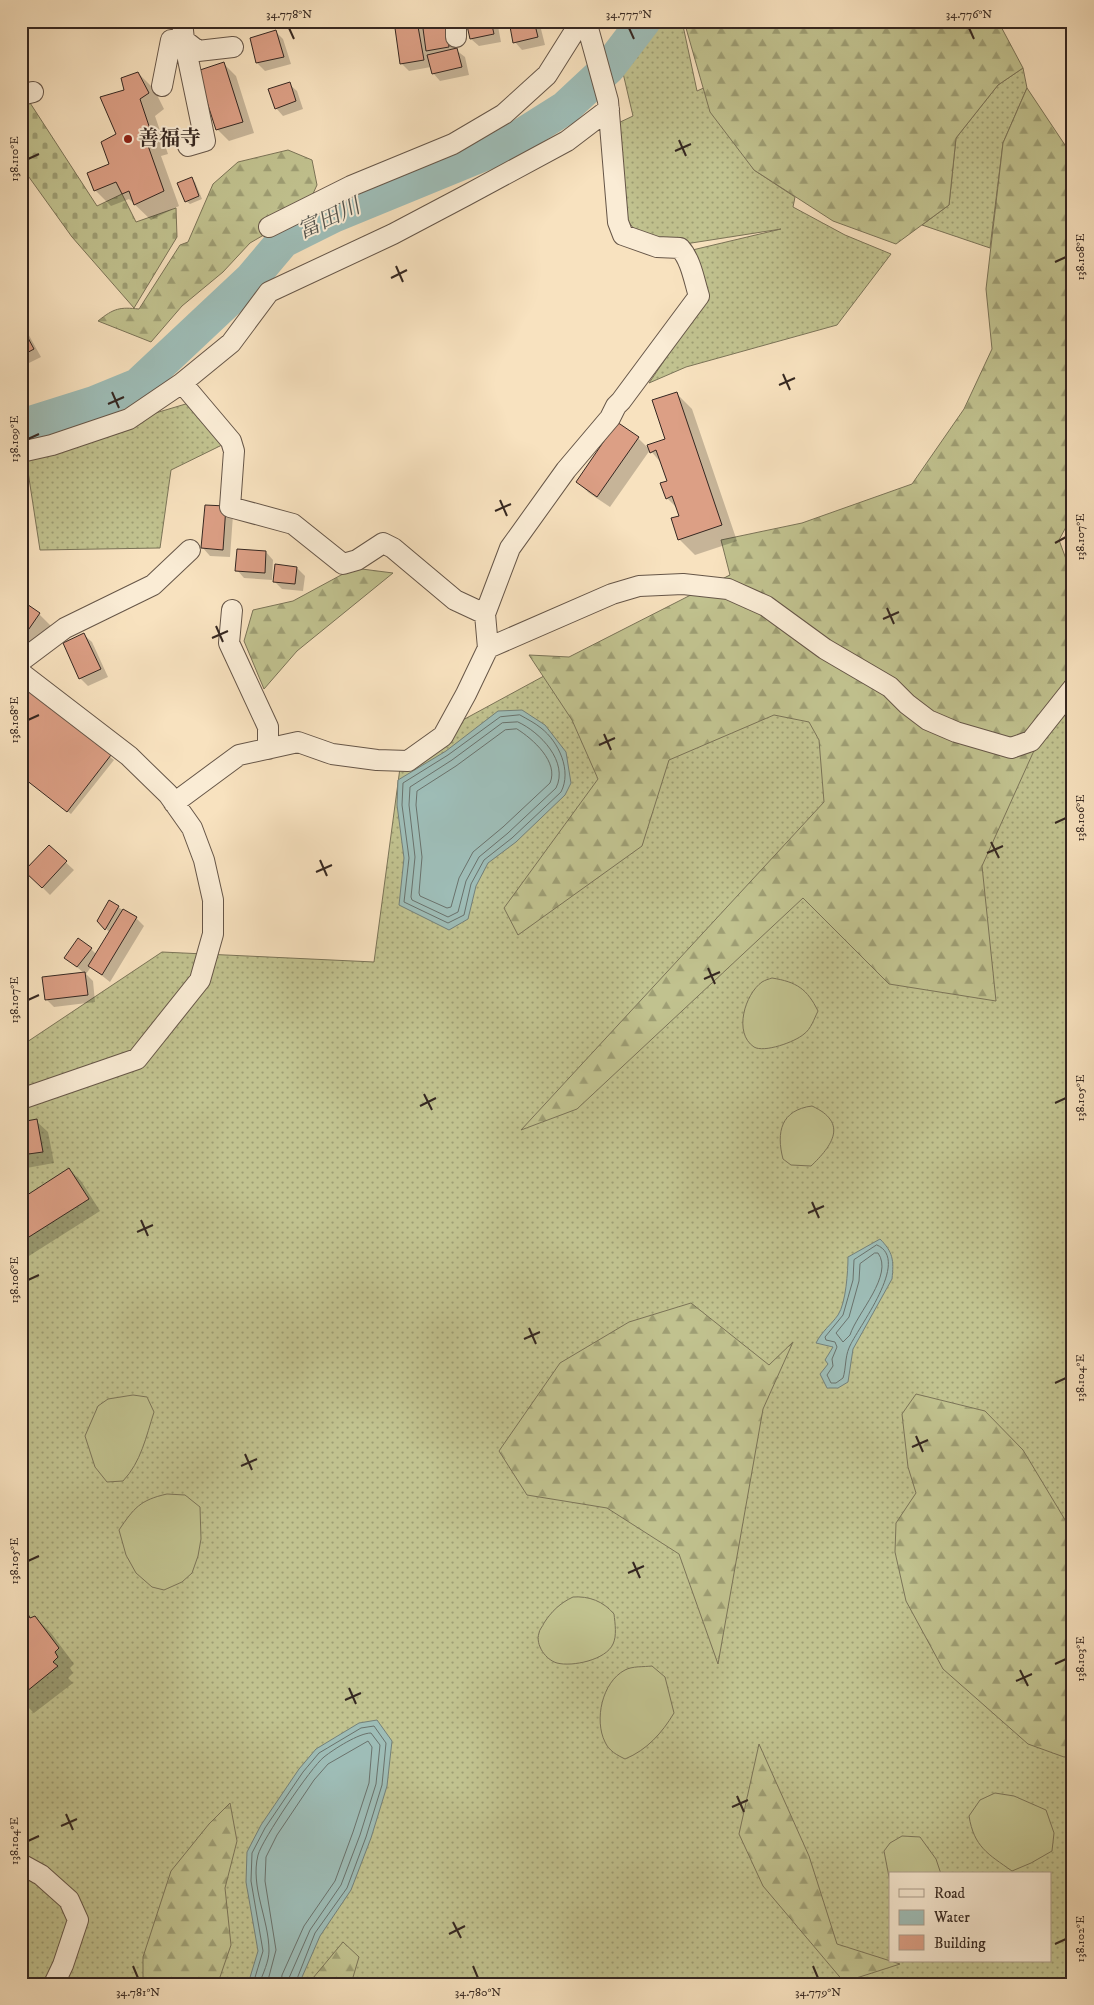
<svg xmlns="http://www.w3.org/2000/svg" width="1094" height="2005" font-family="'IM FELL DW Pica','Noto Serif JP',serif">
<style>
.grass{fill:url(#grass-dots);stroke:#7b7458;fill-rule:evenodd}
.forest{fill:url(#forest-firs);stroke:#7b7458}
.cemetery{fill:url(#cemetery-stones);stroke:#7b7458}
.garden{fill:#c1c28f;stroke:#7b7458}
.water{fill:#9ebdb7;stroke:#74817b}
.shadow{fill:#0003}
.lines{fill:none;stroke-linecap:round;stroke-linejoin:round}
.shore{stroke:#6a726c;stroke-width:1}
.river{stroke:#9ebdb7;stroke-width:34}
.building{fill:#dc9f85;stroke:#352721}
.minor-casing{stroke:#665648;stroke-width:22}
.minor{stroke:#faecd5;stroke-width:20}
.ticks{fill:none;stroke:#352721;stroke-width:2}
.poi-dot{fill:#8f2418;stroke:#faecd5;stroke-width:2}
.labels{text-anchor:middle;dominant-baseline:central;stroke-width:4;stroke-linejoin:round;paint-order:stroke}
.poi-label{font-size:21px;font-weight:bold;fill:#352721;stroke:#faecd5;text-anchor:start}
.water-label{font-size:22px;font-style:italic;fill:#54544e;stroke:#faecd5}
.neatline{fill:none;stroke:#352721;stroke-width:2}
.ticks-label{font-size:12px;text-anchor:middle;fill:#352721}
</style>
<defs>
<pattern id="grass-dots" width="8" height="8" patternUnits="userSpaceOnUse" patternTransform="scale(1.25)"><rect width="8" height="8" fill="#c1c28f"/><path d="M2 2h.1M6 6h.1" fill="none" stroke="#9e9e74" stroke-width="1.8" stroke-linecap="round"/></pattern>
<pattern id="forest-firs" width="22" height="20" patternUnits="userSpaceOnUse" patternTransform="scale(1.25)"><rect width="22" height="20" fill="#c1c28f"/><path d="M5 1l3.5 6h-7zM16 11l3.5 6h-7z" fill="#9e9e74"/></pattern>
<pattern id="cemetery-stones" width="16" height="16" patternUnits="userSpaceOnUse" patternTransform="scale(1.25)"><rect width="16" height="16" fill="#c1c28f"/><path d="M2 7V4a2 2 0 0 1 4 0v3zM10 15v-3a2 2 0 0 1 4 0v3z" fill="#9e9e74"/></pattern>
</defs>
<rect width="100%" height="100%" fill="#f8e2bf"/>
<filter id="stains"><feTurbulence type="fractalNoise" baseFrequency=".004" numOctaves="4"/><feColorMatrix values="0 0 0 0 .2 0 0 0 0 .09 0 0 0 0 .02 0 0 0 .5 -.17"/></filter>
<radialGradient id="worn" r=".72"><stop offset=".6" stop-color="#630" stop-opacity="0"/><stop offset="1" stop-color="#630" stop-opacity=".3"/></radialGradient>
<path class="grass" d="M653,21H682L697,91L708,86L754,170L795,197L793,207L845,235L891,254L837,325L686,367L649,383L696,314L684,252L781,229L685,244L645,243L624,216L616,124L633,116L623,73Z
M1023,68L1027,88L1003,143L990,248L922,225L949,205L956,138L998,85Z
M189,403L224,444L171,470L160,548L40,550L25,452Z
M743,568L1073,651V1984H21V1046L162,952L374,962L402,753ZM890,1874H1050V1961H890Z"/>
<path class="forest" d="M684,21H998L1023,68L998,85L956,138L949,205L896,244L833,221L754,170L710,112Z
M1027,88L1073,157V514L1059,540L1073,578V664L982,866L996,1001L889,984L803,898L577,1109L521,1130L824,802L819,740L809,722L774,715L669,760L642,846L518,935L504,908L598,779L572,720L529,655L569,657L730,575L721,540L802,523L912,484L964,409L992,349L986,289L1003,143Z
M288,150L312,160L317,185L305,211L250,243L223,272L182,306L151,342L98,321C114,308 120,307 139,309L180,245L188,242L213,184L238,162Z
M354,568L393,573L297,651L264,689L244,641L253,610L293,601Z
M691,1303L769,1365L793,1342L763,1409L718,1664L679,1554L607,1508L527,1495L499,1451L560,1363L629,1322Z
M916,1394L985,1411L1023,1450L1073,1533V1756L1064,1757L1028,1744L943,1669L906,1601L895,1552L896,1523L916,1493L908,1467L902,1414Z
M759,1744L809,1856L837,1944L900,1964L844,1982L763,1886L739,1834Z
M230,1803L237,1841L225,1888L231,1945L220,1977L223,1984H143V1957L171,1871L209,1824Z
M343,1942L359,1957L351,1984H308Z"/>
<path class="cemetery" d="M21,89L97,206L122,194L136,222L176,208L177,237L134,308L72,237L21,166Z"/>
<path class="garden" d="M1073,778V813C1066,800 1065,791 1073,778Z
M772,978C797,982 807,989 818,1011C814,1019 811,1029 804,1034C795,1042 764,1053 754,1047C733,1033 745,994 762,982C765,980 769,979 772,978Z
M812,1106C849,1123 832,1146 811,1166L791,1165L783,1159C776,1132 781,1110 812,1106Z
M133,1395L147,1397L154,1412C146,1437 141,1462 123,1481L107,1482L95,1467L85,1436L98,1406L108,1399Z
M167,1494L185,1495L200,1507L201,1539L198,1556L192,1573L182,1582L164,1590L152,1587L136,1573L126,1555L119,1530C134,1508 140,1500 167,1494Z
M573,1597C589,1596 603,1601 614,1614C615,1623 617,1636 613,1644C606,1660 572,1667 557,1663C546,1660 535,1645 539,1633C539,1630 543,1626 544,1623C551,1612 560,1603 573,1597Z
M652,1666L665,1677L674,1713C662,1733 647,1750 625,1759C617,1755 609,1751 605,1742C594,1720 602,1682 625,1670C632,1666 644,1667 652,1666Z
M995,1793L1014,1796L1046,1810L1054,1833L1052,1851L1031,1863L1012,1871C988,1854 974,1847 969,1816L980,1800Z
M902,1836L920,1837L936,1859L941,1874H890V1882L884,1851L890,1843Z"/>
<path class="water" d="M522,710L545,725L566,752L571,783L565,795L516,842L488,863L476,886L468,919L449,930L399,905L404,858L397,805L398,780L446,751L498,711Z
M880,1239C893,1252 894,1260 892,1279L853,1349L848,1382L838,1388H827L820,1374L828,1364L825,1360L833,1347L816,1343C822,1331 831,1325 838,1315C846,1303 848,1271 848,1257Z
M377,1720L392,1741L387,1786L371,1838L351,1890L320,1936L299,1984H248L258,1951L246,1882L247,1852L261,1825L299,1769L316,1749L359,1723Z"/>
<path class="shadow" d="M395,21H421L424,25L452,21L456,50L465,57L469,75L440,81L433,73L431,67L409,71L401,63Z
M468,21H497L501,42L479,46L471,39Z
M510,21H539L545,45L522,50L515,42Z
M276,32L283,39L291,64L265,71L257,63Z
M224,64L236,76L254,133L229,141L217,129Z
M138,73L154,89L164,109L155,116L168,154L161,156L179,206L151,220L129,199L111,206L95,190L111,164L126,90Z
M289,84L297,91L303,109L283,116L276,108Z
M191,179L195,182L202,199L190,204L186,201Z
M21,321L41,357L21,367Z
M676,393L692,409L737,541L695,555L679,539L680,516L677,508L667,498L668,481L662,464L650,450L610,507L589,493L577,481L618,424L638,438L650,450L666,440Z
M206,506L233,515L230,557L210,556L203,548Z
M266,552L273,560L272,580L244,578L237,570Z
M297,568L305,576L303,591L282,589L274,581Z
M21,601L39,614L51,626L34,650L21,641Z
M84,635L92,642L108,677L88,686L80,678Z
M21,687L114,760L71,814L21,775Z
M49,847L74,870L50,895L26,871Z
M118,907L136,918L144,926L110,982L91,967L86,974L93,981L95,1002L54,1007L46,999L84,973L66,958L91,949L96,954L110,933L99,921Z
M36,1121L48,1132L54,1163L21,1169V1123Z
M69,1169L81,1181L100,1211L21,1261V1200Z
M28,1616L31,1619L35,1617L51,1633L74,1664L70,1668L73,1673L68,1678L73,1683L34,1713L21,1700V1621Z"/>
<g class="lines">
<path class="shore" d="M520,715C527,719 535,723 541,728C559,742 572,771 561,792L512,838L484,860L471,884L464,915L448,923L404,902L409,858L402,805L403,783L448,755L500,717Z
M518,722C540,732 569,762 556,788L508,833L479,857L466,881L458,912L448,917L412,900L411,897L415,857L409,805L410,787L452,760L502,723Z
M517,729C533,739 559,762 550,783L503,827L473,852L459,878L451,907L447,908L420,896L419,893L422,857L416,805L417,791L456,766L505,730Z
M877,1245C912,1260 857,1328 849,1348C845,1357 846,1369 843,1378L836,1383H831L827,1375L833,1366L832,1359L837,1347L835,1342L826,1340L825,1337L843,1315L853,1280L854,1260Z
M875,1253H878C894,1275 857,1313 850,1335L843,1342L836,1333L849,1317L859,1281L860,1264Z
M253,1984L263,1951L251,1881L252,1853L265,1828L303,1772L319,1753L361,1728L374,1726L386,1743L382,1785L366,1837L347,1888L315,1933L295,1984
M259,1984C263,1974 269,1961 269,1951C269,1919 250,1887 258,1855C262,1840 311,1767 324,1757C334,1749 359,1733 371,1733L380,1745L376,1784L360,1835L341,1885L310,1930L289,1978L288,1984
M267,1984L276,1950L265,1881L266,1857L277,1835L314,1780L328,1764L368,1741L372,1747L369,1783L353,1832L335,1881L304,1926L282,1975L281,1984"/>
<path class="river" d="M21,426L94,403L138,385L251,279L283,241L333,216L506,145L565,108L609,67L644,21"/>
</g>
<path class="building" d="M394,21H417L424,60L400,64Z
M422,21H446L449,47L426,51Z
M466,21H491L494,34L470,39Z
M509,21H534L538,37L513,43Z
M276,30L284,57L256,63L250,38Z
M457,48L462,67L432,74L427,55Z
M224,62L243,122L216,130L197,71Z
M138,72L149,93L140,99L153,138L146,140L164,191L134,205L129,191L122,194L116,182L94,191L87,173L109,164L101,142L116,134L100,97L124,90L121,78Z
M290,82L296,101L275,109L268,89Z
M192,177L199,196L185,202L177,183Z
M21,325L34,349L21,356Z
M677,392L722,525L678,540L671,518L679,516L672,496L666,499L660,483L667,481L656,450L650,453L647,445L665,439L652,400Z
M617,422L639,437L597,497L576,482Z
M205,505L226,506L223,550L201,548Z
M237,549L266,551L265,573L235,571Z
M275,564L297,567L295,584L273,582Z
M21,600L40,613L22,639L21,638Z
M84,633L101,669L79,679L63,643Z
M21,685L111,755L67,812L21,776Z
M49,845L67,861L42,888L24,871Z
M109,900L119,906L105,930L97,921Z
M123,909L137,917L102,975L88,966Z
M78,938L92,948L77,967L64,958Z
M85,972L88,995L45,1000L42,977Z
M37,1119L43,1152L21,1155V1122Z
M69,1168L89,1199L21,1242V1199Z
M28,1614L30,1618L35,1616L59,1648L55,1652L58,1657L53,1662L58,1666L21,1696V1619Z"/>
<g class="lines">
<g class="minor-casing">
<path id="minor" d="M182,21L184,40L205,141L188,146
M456,21V37
M162,86L171,40H184L198,51L233,47
M21,95L33,92
M269,227L351,186L453,144L504,114L547,75L581,21
M182,383L231,343L269,292L393,234L465,196L567,141L609,109
M21,452L52,445L129,419L182,383L231,441L234,451L230,507L293,524L343,564L357,560L383,543L393,548L455,600L485,614
M232,610L229,643L268,727V749
M488,648L612,594L639,586L683,584L728,589L766,606L825,649L890,687L907,704L928,720L956,732L1011,748L1031,741L1073,688
M21,661L65,628L153,585L190,550
M21,673L129,756L168,794L192,828L204,860L213,900V934L200,980L137,1059L21,1099
M174,803L239,755L298,742L332,754L377,760L408,761L443,736L466,694L488,648L485,614L510,548L566,470L610,418L616,406L621,401L699,296C694,280 691,260 680,248L657,247L623,235L618,222L608,101L586,21
M21,1864L41,1875L69,1900L78,1920L63,1965L54,1984"/>
</g>
<use href="#minor" class="minor"/>
</g>
<path class="ticks" d="M289,28L294,39M629,28L634,39M969,28L974,39M679,140L686,156M675,151L691,144M28,159L39,154M1055,262L1066,257M396,266L403,282M391,278L407,270M783,374L790,390M779,385L795,378M112,392L119,408M108,404L124,397M28,439L39,434M500,500L507,516M495,511L511,504M1055,543L1066,537M887,608L894,624M883,619L899,612M216,626L223,642M212,638L228,631M28,720L39,715M604,734L611,750M599,745L615,738M1055,823L1066,818M991,842L999,858M987,853L1003,846M320,860L327,876M316,872L332,865M708,968L715,984M704,979L720,972M28,1000L39,995M424,1094L432,1110M1055,1103L1066,1098M420,1106L436,1098M812,1202L819,1218M808,1213L824,1206M141,1220L148,1236M137,1232L153,1225M28,1280L39,1275M529,1328L536,1344M524,1339L540,1332M1055,1383L1066,1378M916,1436L923,1452M912,1447L928,1440M245,1454L252,1470M241,1466L257,1459M28,1561L39,1556M633,1562L640,1578M628,1573L644,1566M1055,1664L1066,1659M1020,1670L1028,1686M1016,1681L1032,1674M349,1688L356,1704M345,1700L361,1693M737,1796L744,1812M732,1807L748,1800M66,1814L73,1830M61,1826L77,1819M28,1841L39,1836M453,1922L461,1938M449,1934L465,1926M1055,1944L1066,1939M133,1966L138,1978M473,1966L478,1978M813,1966L818,1978"/>
<circle class="poi-dot" cx="128" cy="139" r="5"/>
<g class="labels">
<g class="poi-label">
<text x="138" y="139">善福寺</text>
</g>
<g class="water-label">
<text transform="translate(329 219) rotate(-25)">富田川</text>
</g>
</g>
<rect width="1094" height="2005" fill="none" stroke="#f8e2bf" stroke-width="55"/>
<rect x="889" y="1872" width="162" height="90" fill="#faecd5" stroke="#ab9d8d"/>
<rect x="899" y="1889" width="25" height="8" fill="#faecd5" stroke="#ab9d8d"/>
<text x="934" y="1898" font-size="15" fill="#352721">Road</text>
<rect x="899" y="1910" width="25" height="15" fill="#9ebdb7" stroke="#ab9d8d"/>
<text x="934" y="1922" font-size="15" fill="#352721">Water</text>
<rect x="899" y="1935" width="25" height="15" fill="#dc9f85" stroke="#ab9d8d"/>
<text x="934" y="1948" font-size="15" fill="#352721">Building</text>
<rect x="28" y="28" width="1038" height="1950" class="neatline"/>
<g class="ticks-label">
<text x="289" y="18">34.778°N</text>
<text x="629" y="18">34.777°N</text>
<text x="969" y="18">34.776°N</text>
<text transform="translate(14 159) rotate(-90)" y="4">138.110°E</text>
<text transform="translate(1080 257) rotate(-90)" y="4">138.108°E</text>
<text transform="translate(14 439) rotate(-90)" y="4">138.109°E</text>
<text transform="translate(1080 537) rotate(-90)" y="4">138.107°E</text>
<text transform="translate(14 720) rotate(-90)" y="4">138.108°E</text>
<text transform="translate(1080 818) rotate(-90)" y="4">138.106°E</text>
<text transform="translate(14 1000) rotate(-90)" y="4">138.107°E</text>
<text transform="translate(1080 1098) rotate(-90)" y="4">138.105°E</text>
<text transform="translate(14 1280) rotate(-90)" y="4">138.106°E</text>
<text transform="translate(1080 1378) rotate(-90)" y="4">138.104°E</text>
<text transform="translate(14 1561) rotate(-90)" y="4">138.105°E</text>
<text transform="translate(1080 1659) rotate(-90)" y="4">138.103°E</text>
<text transform="translate(14 1841) rotate(-90)" y="4">138.104°E</text>
<text transform="translate(1080 1939) rotate(-90)" y="4">138.102°E</text>
<text x="138" y="1996">34.781°N</text>
<text x="478" y="1996">34.780°N</text>
<text x="818" y="1996">34.779°N</text>
</g>
<rect width="100%" height="100%" filter="url(#stains)"/>
<rect width="100%" height="100%" fill="url(#worn)"/>
</svg>
